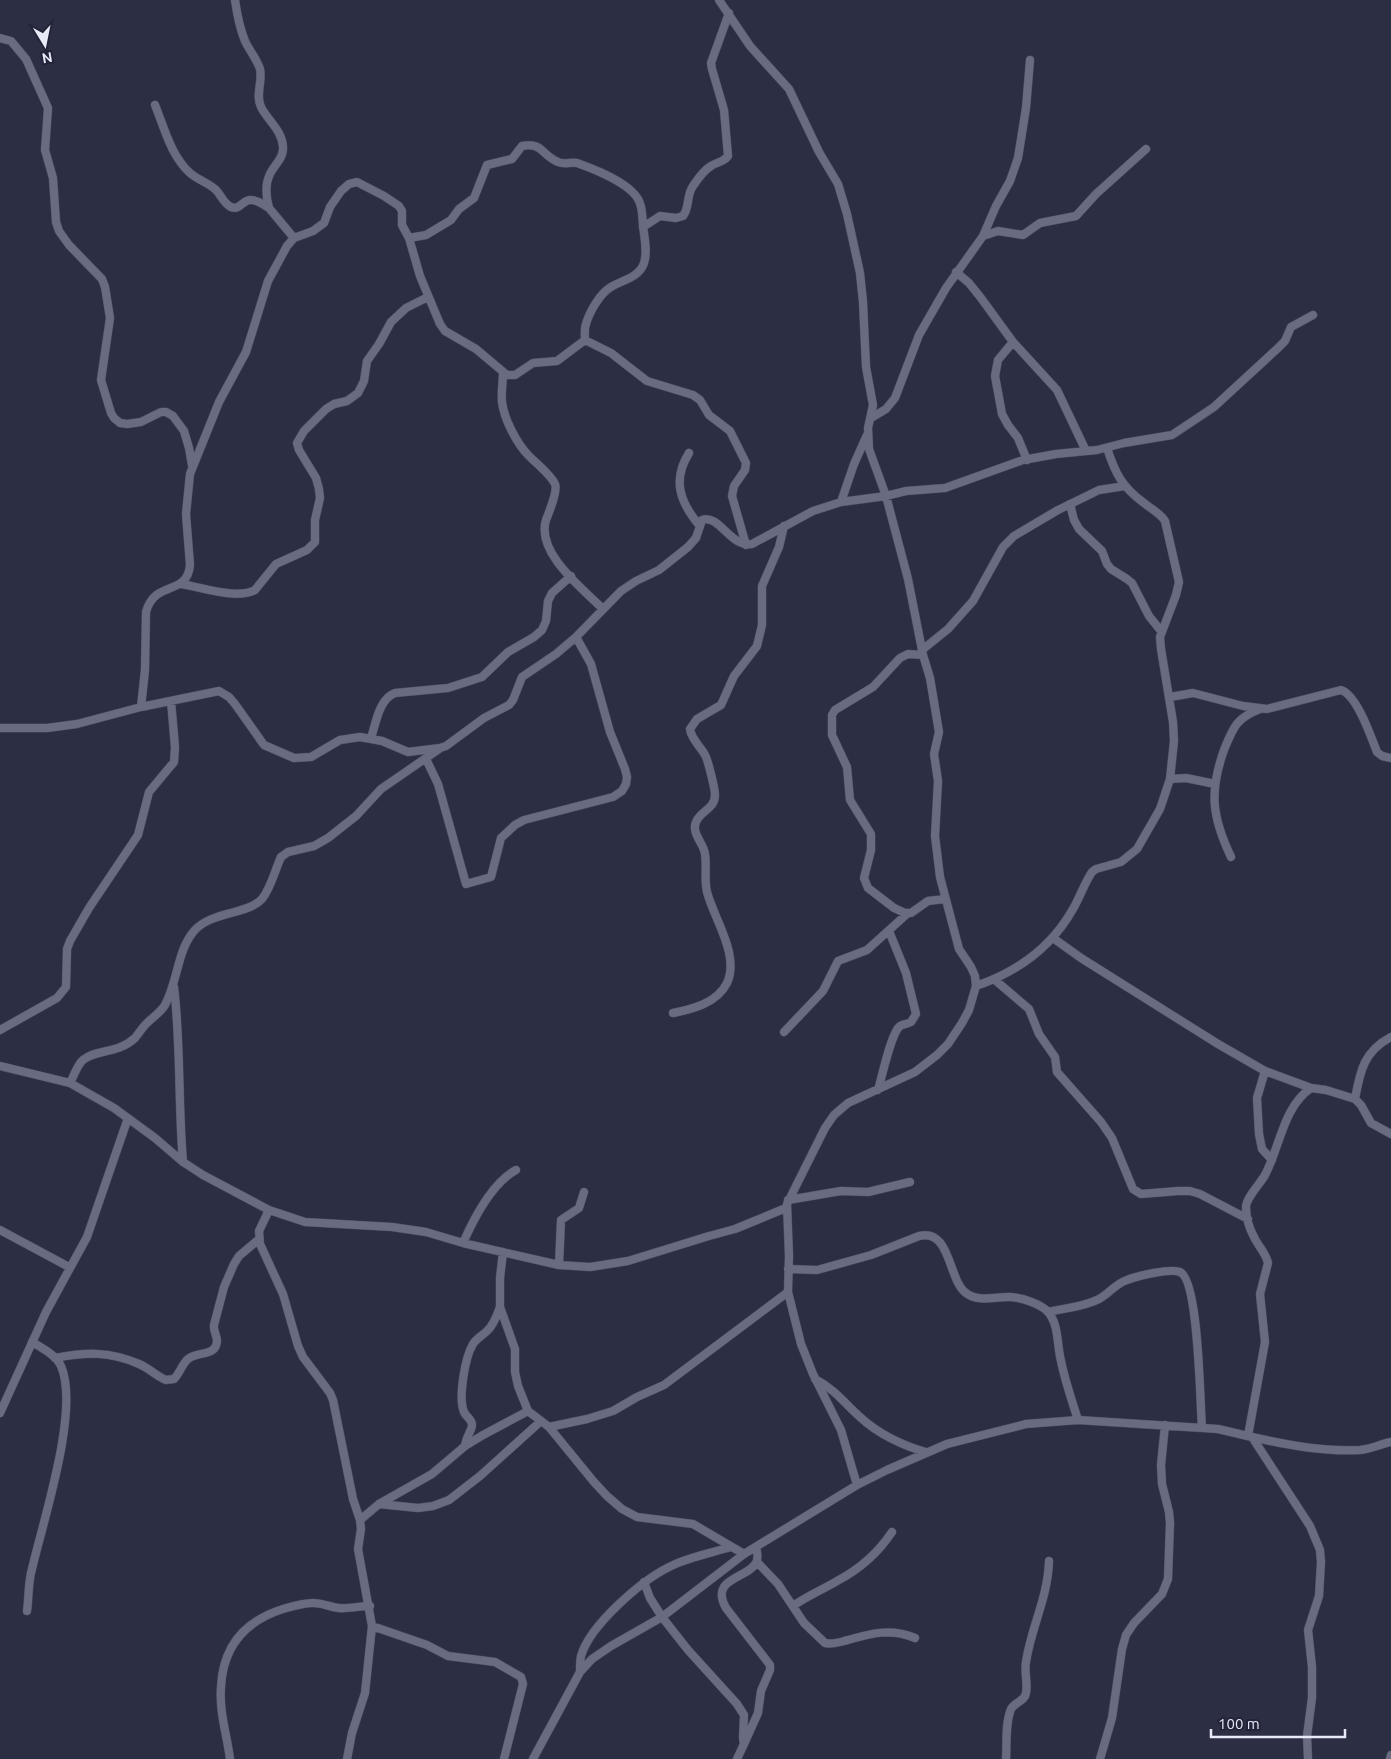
<svg xmlns="http://www.w3.org/2000/svg" width="1391" height="1759" font-family="Ubuntu,sans-serif">
<style>
.lines{fill:none;stroke-linecap:round;stroke-linejoin:round}
.street-casing{stroke:#4a4c60;stroke-width:9}
.street{stroke:#696b80;stroke-width:8}
</style>
<rect width="100%" height="100%" fill="#2c2e43"/>
<g class="lines">
<g class="street-casing">
<path id="street" d="M235,0C237,14 240,29 245,41C249,50 257,59 260,69C263,81 255,95 261,107C268,121 282,130 283,147C284,158 274,165 270,174C265,184 266,197 269,208L294,238
M719,0L750,46L789,89L819,152L838,184L847,214L860,273L863,302L866,367L873,405L868,428L869,449L886,496L908,579L923,655L930,678L939,732L934,754L938,781L935,836L940,877L959,949L971,967L975,976L976,986L969,1010L962,1023L948,1044L937,1055L915,1072L848,1103L834,1115L825,1128L787,1204L789,1256L788,1292L801,1344L813,1374L841,1430L857,1485
M0,38L11,41L26,59L48,108L45,150L53,178L56,222L59,231L69,245L102,279L105,287L110,318L101,380L111,413L114,418L120,423L127,424L141,422L161,412H166L173,416L184,431L189,448L192,465
M155,105C164,127 171,156 190,173C198,180 209,183 216,190C221,195 224,204 231,207C240,211 243,199 251,200C257,200 264,205 269,208
M643,227L660,216L676,218L683,216C690,207 686,196 693,186C697,180 704,170 711,166C717,162 724,162 728,156L724,110L712,69L711,63L729,13
M983,236L998,231L1023,235L1040,223L1076,216L1096,194L1146,149
M409,238L426,235L451,220L459,209L474,198L487,165L512,159L522,146C543,142 541,155 558,162C564,165 570,162 577,163C594,169 629,183 638,199C643,207 642,217 643,225C644,237 648,251 644,263C639,278 622,280 611,287C600,293 589,313 586,324C584,329 585,335 585,340
M956,272L969,283L981,298L1013,342L1057,390L1086,451
M1013,342L998,360L995,376L1002,414L1008,425L1018,438L1027,460
M503,372C503,382 501,392 502,402C504,419 517,444 529,456C536,463 551,475 555,484C558,491 549,512 546,520C536,553 582,588 603,609
M871,418L886,409L895,398L919,335L946,288L983,236L996,206L1010,181L1018,158L1026,108L1030,60
M689,453C672,480 680,502 699,525
M841,502L854,464L867,435
M1070,504L1074,520L1079,529L1102,551L1107,564L1111,569L1127,579L1132,583L1149,616L1161,631
M181,584C201,587 236,600 255,590L276,564L307,550L315,542V520L320,498L319,489L316,478L299,450L297,443L304,431L326,409L334,404L347,401L358,393L364,381L367,361L379,344L391,322L406,308L428,297
M922,650L948,629L973,601L1003,547L1014,536L1058,510L1099,490L1125,486
M923,655L908,654L900,658L873,687L835,710L832,715V735L847,767L850,800L871,834V850L864,878L868,888L894,908L905,913H911L928,901L945,899
M1170,697L1193,693L1243,706L1267,709L1341,690C1357,695 1371,737 1377,752L1382,756L1391,758
M141,707L145,670L146,612C155,579 187,597 190,565L186,514L190,474L219,402L246,352L268,281L287,246L294,238L313,231L324,223L330,207L341,191L349,184L357,182L384,196L399,206L402,211V225L409,238L420,276L440,324L445,331L476,349L507,375H515L533,363L557,361L585,340L611,353L647,381L693,395L700,400L709,415L730,431L746,463L745,470L734,486L732,496L746,545
M0,728H47L77,724L141,707L219,691L229,697L235,704L264,745L294,758L311,757L340,740L360,737L382,741L408,752L440,748L446,746L484,718L509,705L513,700L522,677L556,654L576,637L621,591L636,581L659,570L688,547L696,538L702,520C720,514 729,547 752,544L813,511L841,502L886,496L906,491L945,488L1023,460L1056,454L1097,450L1124,443L1172,435L1214,407L1278,348L1285,341L1291,327L1313,315
M371,738C376,723 379,699 395,693L448,688L482,677L508,652L534,637L542,630L546,621L548,601L552,593L571,576
M426,759L438,784L466,884L491,877L501,838L515,825L524,820L613,797L622,791L626,784L627,777L625,769L610,732L591,664L576,637
M1170,779L1186,778L1215,784
M1231,857C1212,817 1209,792 1224,750C1233,728 1236,718 1260,709
M1053,938L1081,958L1218,1044L1265,1071L1311,1088
M995,980L1029,1009L1039,1034L1055,1057L1057,1072L1101,1122L1112,1138L1133,1189L1141,1194L1178,1191H1190L1200,1194L1248,1219
M976,986C1017,972 1051,948 1073,909C1080,897 1084,884 1092,872L1096,869L1121,862L1137,849L1160,809L1170,779L1174,741L1173,722L1161,649L1160,637L1176,595L1179,582L1165,521C1160,513 1151,509 1144,503C1122,487 1115,473 1107,448
M174,987C181,1045 178,1104 183,1162
M673,1013C693,1009 717,1003 727,983C740,955 714,919 707,892C704,879 707,867 705,854C704,844 691,833 696,822C700,811 715,809 715,795C715,789 708,760 705,755C701,747 691,739 690,729L697,719L721,705L734,676L757,646L762,625V586L779,547L784,526
M0,1030L57,998L66,987L67,949L70,941L89,908L138,835L149,792L174,762L175,747L171,701
M784,1032L823,991L838,961L867,950L908,913
M0,1066L70,1083L114,1108L155,1138L183,1162L203,1175L269,1210L305,1222L392,1227L426,1232L463,1243L559,1265L590,1267L628,1261L709,1236L735,1229L786,1208
M1265,1071L1257,1098L1259,1134L1262,1149L1272,1160
M70,1083C74,1076 77,1065 83,1060C96,1049 118,1054 135,1038C139,1033 142,1028 147,1023C153,1017 161,1012 165,1005C178,981 177,951 194,931C211,911 247,915 262,899C271,888 275,870 281,857L288,852L314,846L328,838L356,816L381,789L439,749
M878,1090C882,1077 891,1033 900,1026C903,1024 908,1024 911,1022L916,1014L906,973L889,931
M1355,1099C1360,1071 1364,1051 1391,1037
M788,1200L841,1191L868,1192L910,1182
M269,1210L259,1231L260,1244L283,1294L298,1346L303,1357L330,1393L333,1400L353,1499L360,1520L361,1529L358,1549L372,1626L365,1693L352,1733L347,1759
M0,1230L69,1267
M463,1243C474,1218 492,1183 516,1170
M503,1252L500,1278V1307L515,1349V1372L518,1386L528,1411L549,1427L594,1482L607,1496L622,1509L637,1517L693,1524L744,1554
M559,1265L561,1220L579,1208L584,1192
M788,1269L817,1270L871,1255L919,1236C951,1228 948,1280 966,1293C979,1303 996,1296 1011,1297C1022,1298 1042,1304 1049,1313C1059,1326 1057,1346 1061,1361C1065,1381 1072,1401 1078,1420
M1048,1312C1065,1308 1084,1307 1099,1299C1110,1293 1115,1284 1127,1280C1137,1276 1170,1268 1180,1272C1199,1280 1200,1404 1202,1428
M55,1358C86,1352 109,1351 139,1364C149,1368 156,1376 166,1380L174,1379C180,1373 182,1364 188,1359C197,1351 216,1357 217,1341C217,1335 213,1331 214,1325L224,1287L234,1264L239,1256L258,1240
M815,1379C837,1391 843,1402 860,1417C877,1433 903,1446 926,1452
M0,1413L46,1312L87,1237L128,1118
M549,1427L587,1419L613,1411L637,1397L664,1385L788,1292
M1248,1436L1265,1342L1260,1294L1268,1263C1266,1253 1258,1246 1254,1237C1249,1228 1246,1216 1246,1207C1246,1198 1260,1184 1265,1175C1280,1147 1283,1107 1311,1088L1326,1090L1355,1099L1361,1105L1371,1123L1391,1134
M1252,1437C1287,1445 1324,1452 1360,1450C1371,1449 1381,1444 1391,1442
M465,1446C466,1437 472,1430 472,1425C472,1419 466,1417 464,1412C458,1398 465,1357 473,1344C476,1339 483,1335 487,1331C494,1325 497,1315 500,1307
M379,1504L418,1508L433,1506L449,1500L480,1476L541,1421
M360,1520L379,1504L432,1474L465,1446L483,1435L528,1411
M757,1562L778,1584L804,1623L825,1643C833,1645 840,1642 848,1640C872,1633 892,1628 915,1638
M644,1582L650,1598L662,1617L688,1650L737,1704L744,1715L743,1738L744,1744L737,1759
M793,1606C807,1596 822,1590 837,1581C860,1569 878,1553 892,1532
M27,1611C29,1597 28,1582 32,1569C43,1521 80,1410 61,1366C56,1355 42,1348 32,1342
M372,1626L427,1645L448,1656L495,1662L521,1677L523,1684L504,1759
M580,1671C580,1666 580,1661 581,1656C590,1625 641,1581 669,1567C688,1557 711,1553 731,1547
M744,1744L758,1713L761,1691L770,1670V1665L726,1608C709,1578 747,1579 756,1563C759,1558 757,1552 756,1547
M230,1759C227,1735 219,1712 221,1687C223,1646 245,1621 283,1609C293,1606 303,1603 313,1603C322,1603 330,1607 339,1608C347,1609 360,1606 370,1606
M533,1759L580,1672L592,1659L611,1646L662,1617L744,1554L857,1485L887,1470L947,1444L1026,1424L1078,1420L1218,1429L1252,1437L1310,1526L1320,1550L1321,1562L1319,1596L1308,1630L1312,1667V1698L1307,1736L1308,1759
M1006,1759C1007,1743 1005,1724 1011,1709C1015,1702 1025,1701 1026,1693C1028,1683 1024,1672 1026,1662C1031,1628 1048,1597 1049,1561
M1100,1759L1112,1718L1122,1649L1126,1635L1134,1623L1162,1594L1168,1579L1170,1523L1169,1512L1162,1484L1161,1465L1165,1425
M1390,1759L1391,1755"/>
</g>
<use href="#street" class="street"/>
</g>
<g transform="translate(45 45) rotate(170)" stroke="#232439" stroke-width="4" paint-order="stroke">
<path d="M0-4L9 19L0 12L-9 19Z" fill="#e9eaf8"/>
<text y="-8" font-size="14" font-weight="bold" text-anchor="middle" fill="#e9eaf8">N</text>
</g>
<path d="M1211 1729v8h134v-8" fill="none" stroke="#e9eaf8" stroke-width="2.5"/>
<text x="1218" y="1729" font-size="15" fill="#e9eaf8" stroke="#232439" stroke-width="4" paint-order="stroke">100 m</text>
</svg>
